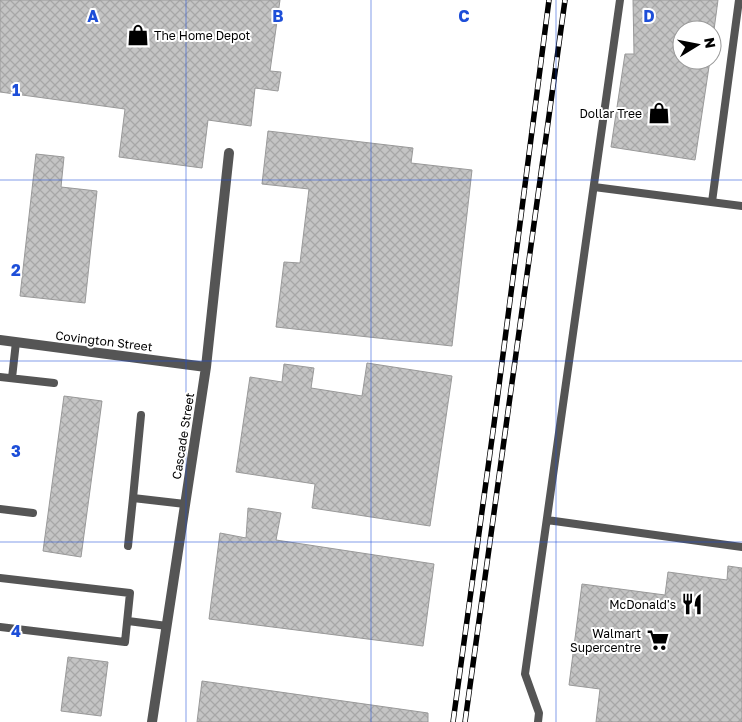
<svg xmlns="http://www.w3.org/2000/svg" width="742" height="722" font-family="'Golos Text',sans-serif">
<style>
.building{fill:url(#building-cross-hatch);stroke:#999}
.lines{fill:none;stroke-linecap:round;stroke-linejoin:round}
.lane{stroke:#555;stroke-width:8}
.street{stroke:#555;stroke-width:10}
.rail-casing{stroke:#000;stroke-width:5.5}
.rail{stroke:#fff;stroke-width:4;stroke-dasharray:11;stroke-linecap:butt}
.grid{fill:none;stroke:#1d4ed8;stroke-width:1;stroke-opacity:0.55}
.labels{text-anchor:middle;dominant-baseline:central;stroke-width:4;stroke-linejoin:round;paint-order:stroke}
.poi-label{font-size:12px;fill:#000;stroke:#fff;text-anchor:end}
.street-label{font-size:12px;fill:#000;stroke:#fff}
.grid-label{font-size:16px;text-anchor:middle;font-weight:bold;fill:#1d4ed8;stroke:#fff;stroke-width:4;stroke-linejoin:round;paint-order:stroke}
</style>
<defs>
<pattern id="building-cross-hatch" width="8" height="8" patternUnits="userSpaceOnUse" patternTransform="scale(1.25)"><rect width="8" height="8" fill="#c4c4c4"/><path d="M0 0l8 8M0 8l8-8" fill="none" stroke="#a7a7a7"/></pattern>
</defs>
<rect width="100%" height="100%" fill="#fff"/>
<path class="building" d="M0,0H280L270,71L281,72L278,91L255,88L251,126L208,120L202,168L119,157L125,109L0,92Z
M633,0H718L714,30H682V60H710L695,160L611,147L625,54H634Z
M268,131L413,148L411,163L472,170L452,346L276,327L284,262L300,263L309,189L262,184Z
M36,154L64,157L61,187L97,191L85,303L20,296Z
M367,363L452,376L430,526L312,508L315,484L236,472L250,377L282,382L284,364L314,368L311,388L362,396Z
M64,396L102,401L81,557L43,551Z
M248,508L281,513L276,540L434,564L423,646L209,619L220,533L246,538Z
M728,566L742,568V722H596L600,689L569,685L582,584L665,595L668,572L727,580Z
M68,657L108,662L101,716L61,711Z
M202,681L428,713V722H197Z"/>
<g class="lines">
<path class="lane" d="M594,187L742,206
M712,202L739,0
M0,377L54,383
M12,378L16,342
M133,498L141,415
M0,509L33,513
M547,520L742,547
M128,546L133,498L185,504
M0,578L130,593L125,642L0,627
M128,621L167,626
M538,722L539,713L525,674L620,0"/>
<path class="street" d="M0,340L206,367
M152,722L206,367L229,153"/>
<g class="rail-casing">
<path id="rail" d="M453,722L494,424L549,0
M465,722L565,0"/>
</g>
<use href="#rail" class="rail"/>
</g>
<path class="grid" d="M186,0V722M371,0V722M556,0V722M0,180H742M0,361H742M0,542H742"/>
<defs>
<g id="shop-bare" transform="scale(1.725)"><path d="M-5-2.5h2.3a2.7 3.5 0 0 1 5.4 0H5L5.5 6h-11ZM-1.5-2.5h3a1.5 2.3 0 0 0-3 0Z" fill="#000" stroke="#fff" stroke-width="2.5" paint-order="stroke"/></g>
<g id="restaurant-bare" transform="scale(1.725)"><path d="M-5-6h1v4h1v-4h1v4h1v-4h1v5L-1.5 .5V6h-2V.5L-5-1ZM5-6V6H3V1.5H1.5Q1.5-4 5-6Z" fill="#000" stroke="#fff" stroke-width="2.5" paint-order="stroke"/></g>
<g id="supermarket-bare" transform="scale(1.725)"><path d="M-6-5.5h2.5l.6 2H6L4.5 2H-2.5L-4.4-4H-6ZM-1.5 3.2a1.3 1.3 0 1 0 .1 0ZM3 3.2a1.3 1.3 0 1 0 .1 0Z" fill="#000" stroke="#fff" stroke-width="2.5" paint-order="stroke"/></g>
</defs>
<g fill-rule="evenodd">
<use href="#shop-bare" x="138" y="35"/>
<use href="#shop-bare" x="659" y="113"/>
<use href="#restaurant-bare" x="692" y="604"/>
<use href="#supermarket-bare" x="658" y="640"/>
</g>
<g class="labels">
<g class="poi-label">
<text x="154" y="35" text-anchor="start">The Home Depot</text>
<text x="642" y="113">Dollar Tree</text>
<text x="676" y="604">McDonald's</text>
<text x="641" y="633">Walmart<tspan x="641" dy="14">Supercentre</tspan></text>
</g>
<g class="street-label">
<text transform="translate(104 341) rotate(7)">Covington Street</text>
<text transform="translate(183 436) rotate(-81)">Cascade Street</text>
</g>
</g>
<g class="grid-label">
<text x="93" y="22">A</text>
<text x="278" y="22">B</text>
<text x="464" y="22">C</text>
<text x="649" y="22">D</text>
<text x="16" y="96">1</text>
<text x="16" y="276">2</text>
<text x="16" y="457">3</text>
<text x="16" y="637">4</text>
</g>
<g transform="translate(697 45) rotate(80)"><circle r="24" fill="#ffffff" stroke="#999999"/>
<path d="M0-4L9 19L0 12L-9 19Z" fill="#000000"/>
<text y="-8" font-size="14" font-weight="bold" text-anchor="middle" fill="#000000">N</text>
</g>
</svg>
